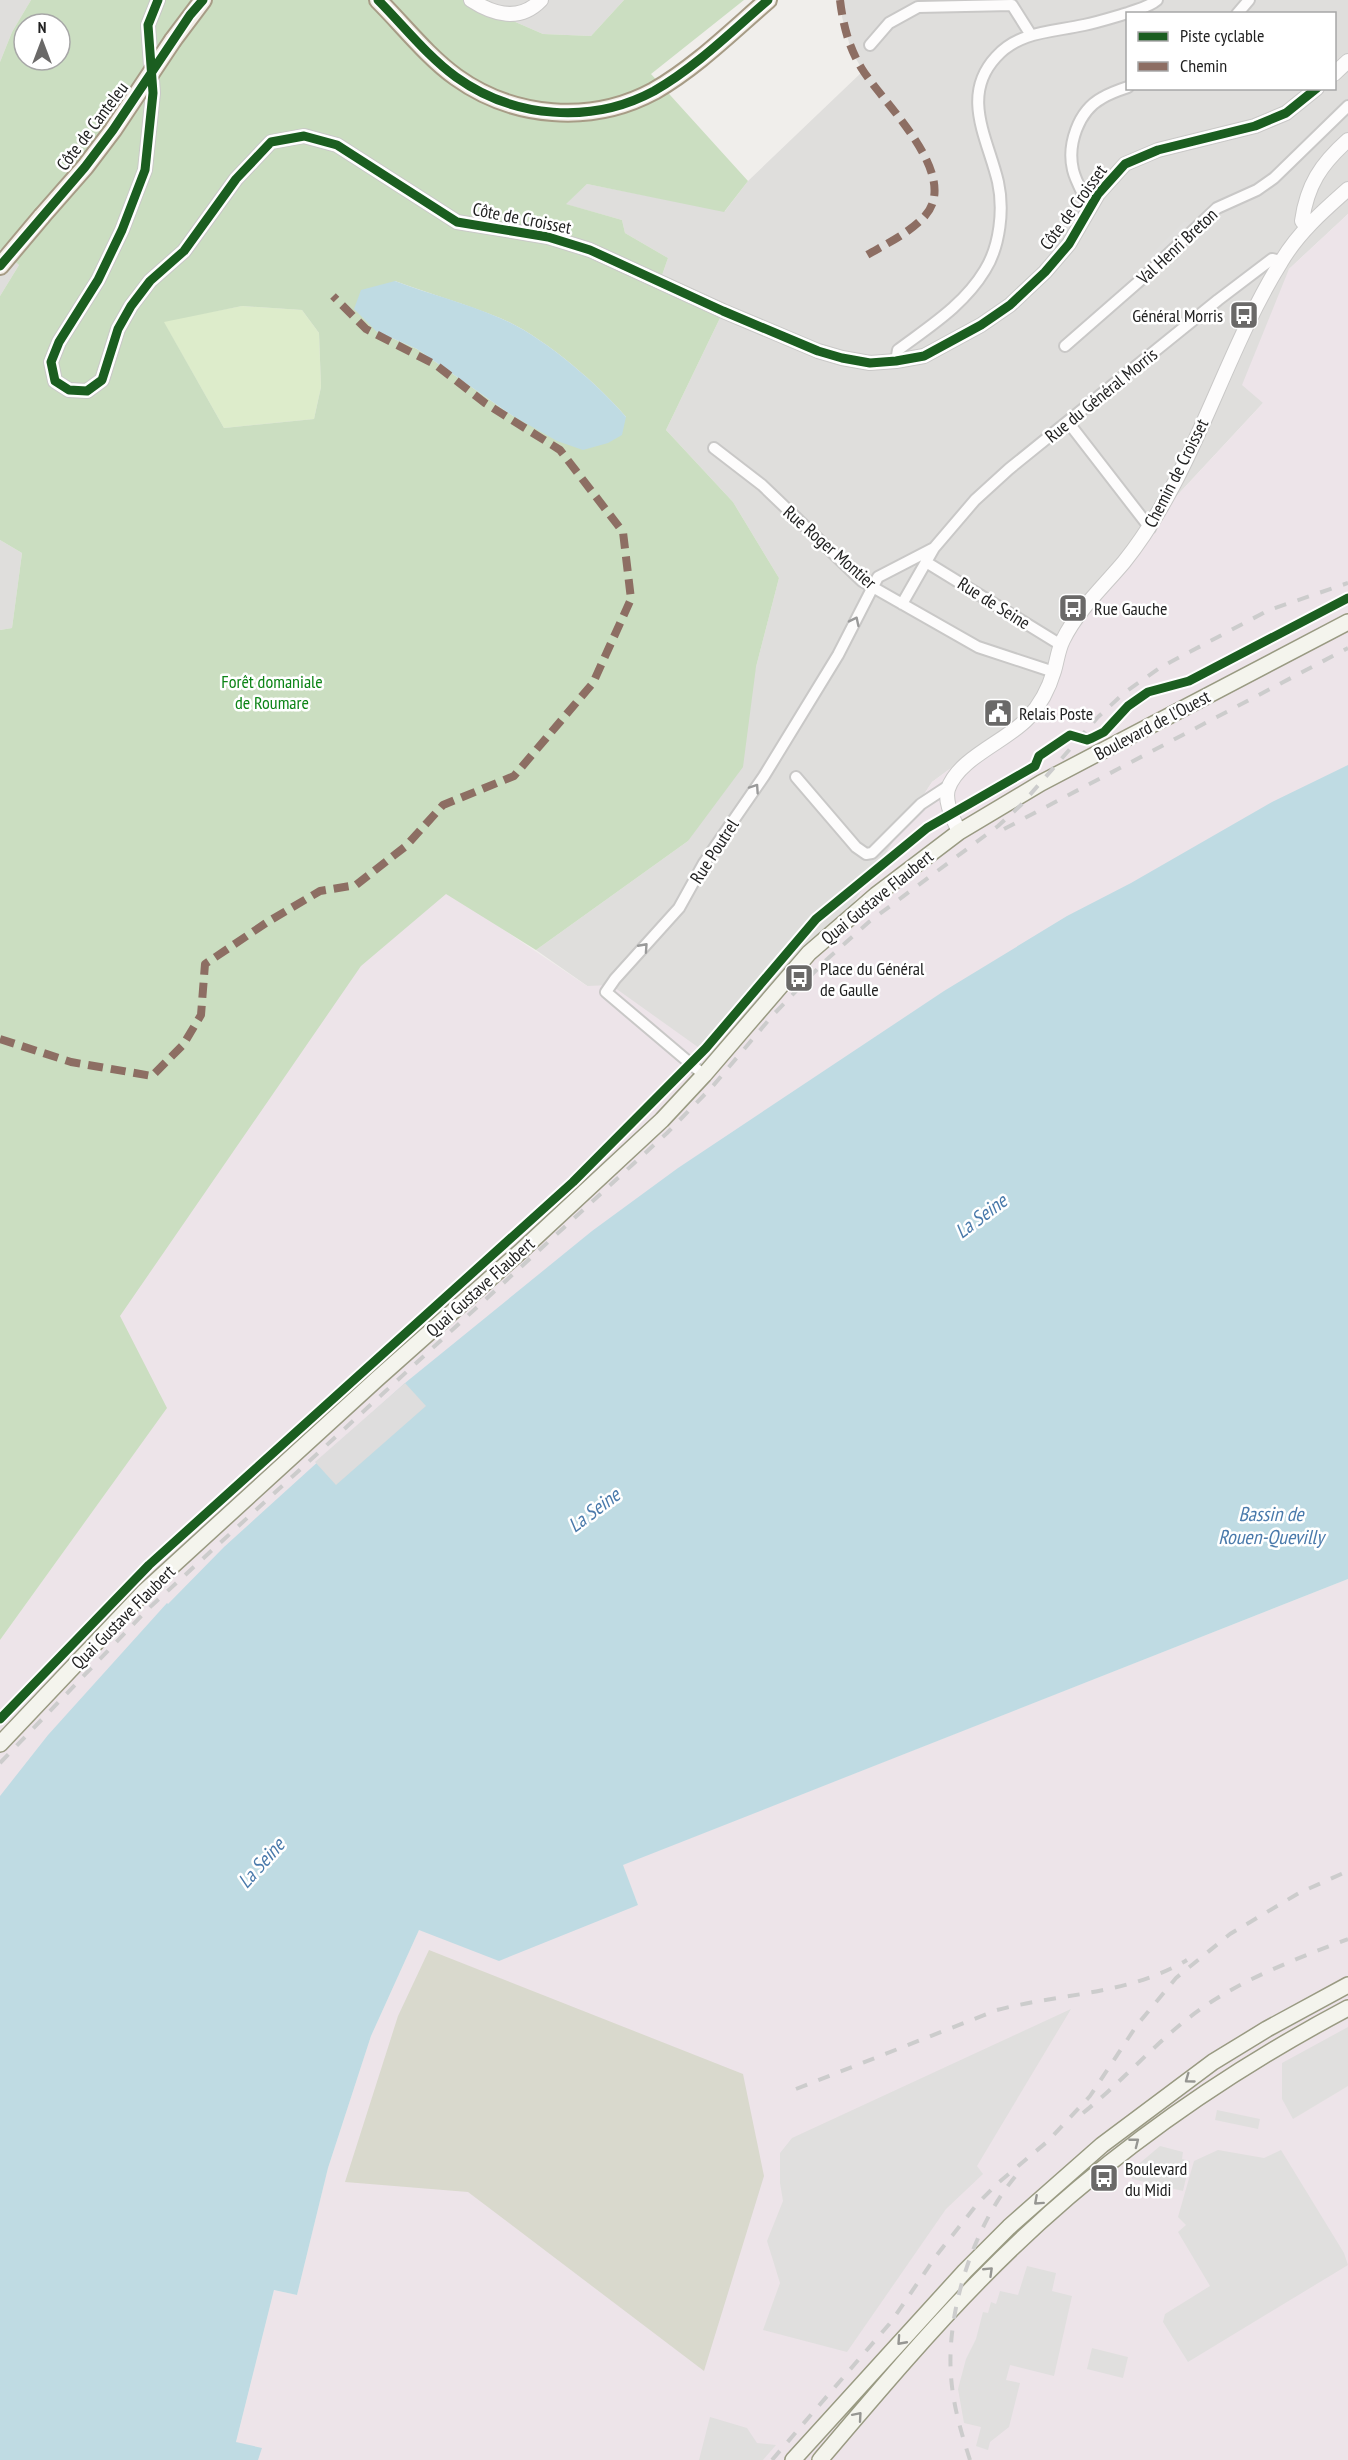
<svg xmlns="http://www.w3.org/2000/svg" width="1348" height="2460" font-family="'PT Sans Narrow',sans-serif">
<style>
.residential{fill:#dfdedc;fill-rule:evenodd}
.industrial{fill:#ede4e9}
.construction{fill:#d9d9cd}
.grass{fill:#ddeccb}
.forest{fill:#cbdec1;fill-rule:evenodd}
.parking{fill:#e0dfde}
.water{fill:#bfdbe3}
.pier{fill:#dedddd}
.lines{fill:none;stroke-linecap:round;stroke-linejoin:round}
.minor-casing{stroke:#c9c8c7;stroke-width:14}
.tertiary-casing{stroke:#c9c8c7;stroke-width:16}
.secondary-casing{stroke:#999a82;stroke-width:18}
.primary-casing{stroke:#a79c86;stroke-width:20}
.minor{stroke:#fdfcfc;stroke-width:10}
.tertiary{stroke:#fdfcfc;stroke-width:14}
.secondary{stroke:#f4f4ed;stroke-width:15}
.primary{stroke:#f3ede7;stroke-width:16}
.rail{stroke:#ccc;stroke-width:4;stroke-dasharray:12 12;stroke-linecap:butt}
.primary-bridge-casing{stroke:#a79c86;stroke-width:20;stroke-linecap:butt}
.primary-bridge{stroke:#f3ede7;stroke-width:16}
.quiet{stroke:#8d6e63;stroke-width:8;stroke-dasharray:15 8;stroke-linecap:butt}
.cycleway-casing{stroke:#fff;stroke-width:13}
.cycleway{stroke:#1b5e20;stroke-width:9}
.oneway{stroke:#9a9a9a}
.oneway2{stroke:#969692}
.labels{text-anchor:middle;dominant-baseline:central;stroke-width:5;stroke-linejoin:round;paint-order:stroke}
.street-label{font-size:18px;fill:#222;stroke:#fff}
.poi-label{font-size:18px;fill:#222;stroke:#fff;text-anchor:start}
.park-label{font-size:18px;fill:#0c8416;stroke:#fff}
.water-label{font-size:20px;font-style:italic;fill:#4a7aab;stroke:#fff}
</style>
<rect width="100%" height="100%" fill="#f0eeeb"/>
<path class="residential" d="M0,0H31L12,32L0,62Z
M488,0H624L591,36L543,34L497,14Z
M840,0H1348V214L1289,269L1263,403L1105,573L1042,689L1022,716L932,782L838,927L710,1072L536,950L688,841L756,667L779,578L733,502L666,430L720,318L660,281L668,258L625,233L622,220L565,204L587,184L725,211L748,181L863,71L851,50L842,17ZM1128,14H1334V88H1128Z
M0,249L19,265L0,296Z
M0,540L22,553L12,628L0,630Z"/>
<path class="industrial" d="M1348,214V809L0,1830V1640L107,1491L160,1393L113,1323L305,1005L440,882L470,907L587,986L611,985L709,1055L700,1065L710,1072L838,927L932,782L1022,716L1042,689L1067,617L1105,573L1263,403L1242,385L1289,269Z
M1348,1579V2460H258L236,2442L274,2290L297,2295L328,2168L371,2036L419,1930L638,1905L622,1865Z"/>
<path class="construction" d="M429,1950L743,2074L764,2176L704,2371L468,2192L345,2182L398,2016Z"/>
<path class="grass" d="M242,306L302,310L319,333L321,387L314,419L224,428L163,321Z"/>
<path class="forest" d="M31,0H488L497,14L543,34L591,36L624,0H744L651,74L748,181L724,212L587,184L566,204L622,220L625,233L668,258L660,281L720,318L666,430L733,502L779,578L756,667L743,767L688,841L536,950L446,894L361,966L120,1316L167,1408L0,1640V630L12,628L22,553L0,540V296L19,265L0,249V62L12,32ZM24,24H60V60H24ZM395,281C430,294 466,304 500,318C541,335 597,383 626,417L513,416L417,349L376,331ZM242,306L302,310L319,333L321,387L314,419L224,428L164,322Z"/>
<path class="parking" d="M1198,221L1148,271L1150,256L1184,222Z
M1071,2009L977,2166L983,2174L946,2209L847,2352L763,2330L780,2283L767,2241L783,2201L780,2183V2153L792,2138Z
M1348,2027V2086L1293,2119L1282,2099V2063Z
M1217,2110L1260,2119L1258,2129L1215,2120Z
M1160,2146L1183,2152L1182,2159L1190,2161L1183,2191L1132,2179L1134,2168Z
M1218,2150L1264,2158L1281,2150L1344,2253L1348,2265L1188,2362L1163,2322L1165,2314L1210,2286L1178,2232L1186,2225L1178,2217L1194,2161Z
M1027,2266L1056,2273L1052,2291L1072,2296L1054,2376L1010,2365L1006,2380L1020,2383L1009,2427L990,2442L988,2450L976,2446L981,2427L964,2423L958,2389L966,2359L976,2339L983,2312L988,2313L991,2302L996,2304L1000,2291L1018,2295Z
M1092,2348L1128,2357L1123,2378L1087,2369Z
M710,2417L747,2428L757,2443L776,2445L763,2460H699Z"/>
<path class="water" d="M395,281C429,294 466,303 500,318C541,335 597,383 626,417L622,435L608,443L583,450L557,441L513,416L417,349L376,331L354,309L361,290Z
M1348,765V1579L623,1865L638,1905L499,1961L419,1930L371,2036L328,2168L297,2295L274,2290L236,2442L262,2448L258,2460H0V1796L48,1735L167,1603L168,1604L224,1547L405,1383L592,1231L678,1168L944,991L1067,916L1131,883L1272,802Z"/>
<path class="pier" d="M405,1383L426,1406L336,1485L315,1462Z"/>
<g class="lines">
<g class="minor-casing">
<path id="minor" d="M1237,14L1249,0
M870,45L889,23L918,7L1012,5L1031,35
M1090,209C1085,196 1076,183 1073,170C1067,145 1078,111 1102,98C1110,93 1119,90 1128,87
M1065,346L1144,277L1217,208L1257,190L1274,178L1348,106
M896,361L898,350C930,326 964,305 985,270C1000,246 1004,209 998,182C988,139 960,96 996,57C1019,31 1053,32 1084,25C1099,22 1114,17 1128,13C1138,9 1149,7 1157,0
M1068,422L1150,528
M714,448L762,485L862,581L978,647L1054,672
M926,562L1061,645
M902,604L934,548L975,500L1009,469L1218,300L1272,259L1281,261
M796,777L856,847L866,854L872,853L921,804L950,785
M704,1075L606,992L615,979L679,908L704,863L764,776L838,655L878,577L934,548"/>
</g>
<g class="tertiary-casing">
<path id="tertiary" d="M158,0L148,25L153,93L145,170L122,230L98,280L59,342L51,362L55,381L69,390L87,391L102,380L118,329L131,306L150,281L184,251L236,179L271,142L304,136L337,145L457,222L548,237L590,250L723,311L818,351L842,358L870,363L896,361L924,356L981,325L1010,305L1045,272L1069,244L1098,194L1125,164L1158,150L1255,126L1286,113L1317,88
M471,0C494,15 520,22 541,0
M1334,74L1348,61
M1307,227L1302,221C1307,185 1321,164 1348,140
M959,832C954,820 944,802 948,789C958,758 1007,741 1028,718C1041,704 1049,688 1054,671C1057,661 1058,650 1063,640C1077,611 1103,587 1124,562C1194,475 1222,357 1281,262C1298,233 1323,211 1348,189"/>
</g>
<g class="secondary-casing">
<path id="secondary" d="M0,1744L145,1591L377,1379L521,1251L662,1120L704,1075L809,953L876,895L959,832L1041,783L1348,622
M793,2460L965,2271L1009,2227L1102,2145L1213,2062L1267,2029L1348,1985
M820,2460C872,2399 924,2337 980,2280C1088,2169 1212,2080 1348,2008"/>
</g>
<g class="primary-casing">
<path id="primary" d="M378,0C403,25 427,56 456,77C513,118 591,125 654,91C696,67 732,31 768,0
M173,40L203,0
M0,266L42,216"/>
</g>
<use href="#minor" class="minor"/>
<use href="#tertiary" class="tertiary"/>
<use href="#secondary" class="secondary"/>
<use href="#primary" class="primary"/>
<path class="rail" d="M1004,829L1348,648
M0,1763L148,1609L667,1133L712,1087L773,1015L825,961L870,921L998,826L1021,805L1098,717L1124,693L1161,667L1269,610L1348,583
M796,2089L997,2010C1062,1993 1128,1995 1187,1960
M1083,2113C1127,2078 1163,2033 1211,2002C1253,1975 1301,1957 1348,1939
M772,2460L891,2322L936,2256L978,2203L998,2183L1048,2141L1090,2096L1137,2025L1176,1978L1230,1934L1299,1893L1348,1871
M970,2460C961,2432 953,2405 951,2376C946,2309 975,2222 1019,2172"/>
<g class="primary-bridge-casing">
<path id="primary-bridge" d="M42,216L85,167L113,130L173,40"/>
</g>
<use href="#primary-bridge" class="primary-bridge"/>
<path class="quiet" d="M840,0C843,25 849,48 862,69C883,103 963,176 924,217C909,233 886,244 867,255
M0,1039L71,1062L152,1076L183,1045L201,1015L205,964L269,921L320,891L356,885L406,846L443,805L514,776L593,683L631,599L623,532L560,450L485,403L436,365L366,329L333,296"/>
<g class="cycleway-casing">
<path id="cycleway" d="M158,0L148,25L153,93L145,170L122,230L98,280L59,342L51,362L55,381L69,390L87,391L102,380L118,329L131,306L150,281L184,251L236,179L271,142L304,136L337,145L457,222L548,237L590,250L723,311L818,351L842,358L870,363L896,361L924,356L981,325L1010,305L1045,272L1069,244L1098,194L1125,164L1158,150L1255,126L1286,113L1317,88
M378,0C403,25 427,56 456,77C513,118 591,125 654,91C696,67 732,31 768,0
M0,266L85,167L113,130L190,15L203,0
M0,1719L149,1565L573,1182L706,1048L816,919L927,828L1035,766L1039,756L1070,735L1087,740L1092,738L1104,732L1128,706L1148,692L1189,681L1348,598"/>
</g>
<use href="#cycleway" class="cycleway"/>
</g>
<defs><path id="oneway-chevron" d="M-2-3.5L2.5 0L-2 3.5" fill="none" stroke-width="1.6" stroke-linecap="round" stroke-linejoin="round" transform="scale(1.5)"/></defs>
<g class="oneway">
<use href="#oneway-chevron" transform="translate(855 621) rotate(-64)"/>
<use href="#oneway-chevron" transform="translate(755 788) rotate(-56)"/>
<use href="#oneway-chevron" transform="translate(644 947) rotate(-48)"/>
</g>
<g class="oneway2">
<use href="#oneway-chevron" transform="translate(1189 2079) rotate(144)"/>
<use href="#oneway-chevron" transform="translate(1135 2142) rotate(-38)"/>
<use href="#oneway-chevron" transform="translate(1038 2201) rotate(138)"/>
<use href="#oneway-chevron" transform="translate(989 2271) rotate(-44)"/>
<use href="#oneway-chevron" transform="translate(901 2341) rotate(132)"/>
<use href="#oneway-chevron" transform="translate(858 2416) rotate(-49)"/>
</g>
<defs>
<g id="bus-square" transform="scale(1.5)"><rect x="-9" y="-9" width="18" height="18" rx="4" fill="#6a6968" stroke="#fff"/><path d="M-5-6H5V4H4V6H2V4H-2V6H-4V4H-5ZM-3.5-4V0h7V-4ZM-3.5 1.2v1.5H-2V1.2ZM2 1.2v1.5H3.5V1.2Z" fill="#fff"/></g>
<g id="civic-square" transform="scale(1.5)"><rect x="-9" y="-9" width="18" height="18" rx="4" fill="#6a6968" stroke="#fff"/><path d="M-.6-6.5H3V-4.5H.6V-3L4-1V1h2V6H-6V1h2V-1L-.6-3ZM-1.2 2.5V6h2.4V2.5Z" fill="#fff"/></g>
</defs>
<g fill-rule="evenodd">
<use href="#bus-square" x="1244" y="315"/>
<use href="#bus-square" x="1073" y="608"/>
<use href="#civic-square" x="998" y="713"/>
<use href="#bus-square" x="799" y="978"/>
<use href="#bus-square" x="1104" y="2178"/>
</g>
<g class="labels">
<g class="street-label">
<text transform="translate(92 126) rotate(-53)">Côte de Canteleu</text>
<text transform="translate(1073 207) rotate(-54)">Côte de Croisset</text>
<text transform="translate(522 218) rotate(11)">Côte de Croisset</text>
<text transform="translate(1177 246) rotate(-43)">Val Henri Breton</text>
<text transform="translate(1101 395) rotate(-39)">Rue du Général Morris</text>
<text transform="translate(1176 473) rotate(-63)">Chemin de Croisset</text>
<text transform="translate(830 547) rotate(41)">Rue Roger Montier</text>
<text transform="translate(994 603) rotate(32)">Rue de Seine</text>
<text transform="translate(1152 725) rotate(-28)">Boulevard de l'Ouest</text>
<text transform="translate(714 851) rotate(-57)">Rue Poutrel</text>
<text transform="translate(877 897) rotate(-39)">Quai Gustave Flaubert</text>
<text transform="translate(480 1287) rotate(-42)">Quai Gustave Flaubert</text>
<text transform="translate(123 1617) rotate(-45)">Quai Gustave Flaubert</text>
</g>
<g class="poi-label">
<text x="1223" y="315" text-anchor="end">Général Morris</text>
<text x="1094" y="608">Rue Gauche</text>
<text x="1019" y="713">Relais Poste</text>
<text x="820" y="968">Place du Général<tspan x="820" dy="21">de Gaulle</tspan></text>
<text x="1125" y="2168">Boulevard<tspan x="1125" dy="21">du Midi</tspan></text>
</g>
<g class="park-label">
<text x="272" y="681">Forêt domaniale<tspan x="272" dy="21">de Roumare</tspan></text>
</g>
<g class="water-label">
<text transform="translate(981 1216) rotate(-37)">La Seine</text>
<text transform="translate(594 1510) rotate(-37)">La Seine</text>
<text x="1271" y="1514">Bassin de<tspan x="1271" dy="23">Rouen-Quevilly</tspan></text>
<text transform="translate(261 1863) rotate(-48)">La Seine</text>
</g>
</g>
<rect x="1126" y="12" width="210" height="78" fill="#ffffff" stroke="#a7a7a7" stroke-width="1.5"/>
<rect x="1138" y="32" width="30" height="9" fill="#1b5e20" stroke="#a7a7a7" stroke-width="1.5"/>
<text x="1180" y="42" font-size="18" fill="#222222">Piste cyclable</text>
<rect x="1138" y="62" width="30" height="9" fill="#8d6e63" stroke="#a7a7a7" stroke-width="1.5"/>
<text x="1180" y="72" font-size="18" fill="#222222">Chemin</text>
<g transform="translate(42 42)"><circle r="28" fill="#ffffff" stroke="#a7a7a7" stroke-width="1.5"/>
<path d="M0-4.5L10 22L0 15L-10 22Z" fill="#6a6968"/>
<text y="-9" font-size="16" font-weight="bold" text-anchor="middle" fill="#222222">N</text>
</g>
</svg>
